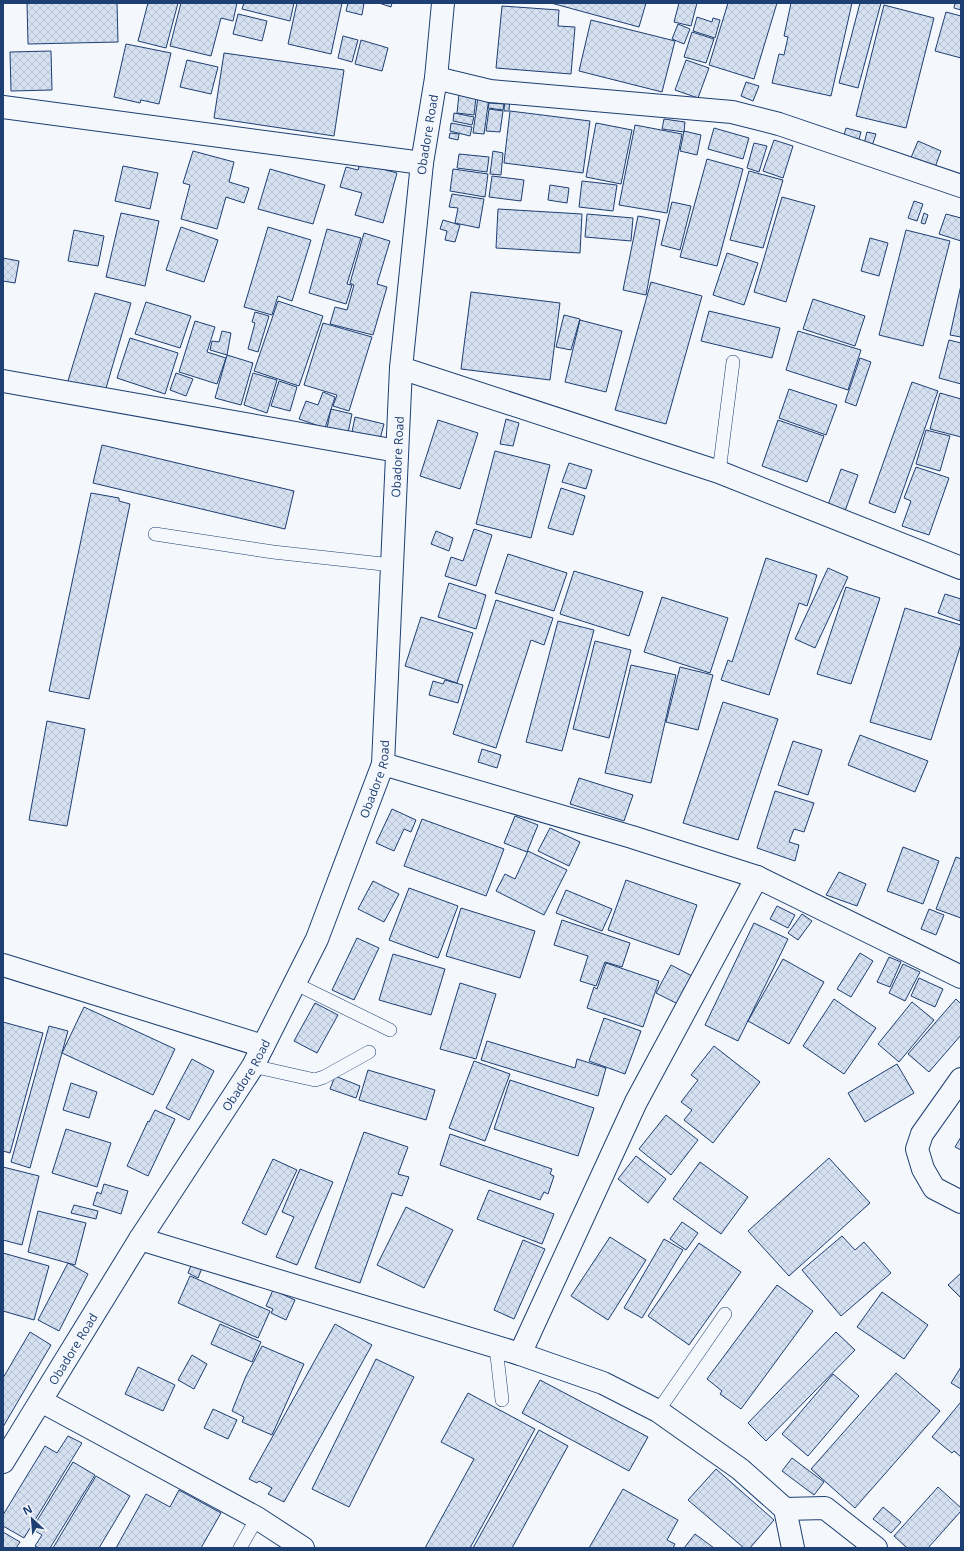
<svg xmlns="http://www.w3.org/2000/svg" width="964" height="1551" font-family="'Open Sans',sans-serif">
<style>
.building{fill:url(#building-cross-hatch);stroke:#1d3f73}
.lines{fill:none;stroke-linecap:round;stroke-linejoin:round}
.lane-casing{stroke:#1d3f73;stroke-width:14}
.street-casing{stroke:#1d3f73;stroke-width:24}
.lane{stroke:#f4f7fb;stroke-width:13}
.street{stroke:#f4f7fb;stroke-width:22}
.labels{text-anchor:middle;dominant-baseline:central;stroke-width:3;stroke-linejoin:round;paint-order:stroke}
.street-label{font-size:12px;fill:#1d3f73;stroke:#f4f7fb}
</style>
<defs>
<pattern id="building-cross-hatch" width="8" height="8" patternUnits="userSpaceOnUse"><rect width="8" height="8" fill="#d5e0f0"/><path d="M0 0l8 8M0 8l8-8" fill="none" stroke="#b6c1d1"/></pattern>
</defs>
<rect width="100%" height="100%" fill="#f4f7fb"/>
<path class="building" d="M27,3H117L118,42L28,44Z
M148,3H178L166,48L138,41Z
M181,3H237L233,21L221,18L211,56L170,46Z
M244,3H294L290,21L242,9Z
M297,3H342L331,54L288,44Z
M348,3H364L362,15L346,11Z
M379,3H392L391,7Z
M551,3H646L639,27Z
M679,3H697L691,26L674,22Z
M728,3H777L754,79L709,65Z
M791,3H852L831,96L772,83L779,54L784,55L788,37L784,36Z
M860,3H881L858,88L839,83Z
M955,3H961V10L954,8Z
M884,5L934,18L906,128L856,116Z
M502,6L559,10L558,26L575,27L571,74L496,68Z
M946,12L961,16V58L935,51Z
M238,14L267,21L262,41L233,34Z
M697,17L712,22L713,18L720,20L715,38L693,31Z
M591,20L675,41L662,92L579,71Z
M678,24L690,29L684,44L672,39Z
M692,32L714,39L706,63L684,57Z
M343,36L358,40L352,62L338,58Z
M361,40L388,48L382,71L355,64Z
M126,44L171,53L159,104L141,100L140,103L114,97Z
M51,51L52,90L11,91L10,52Z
M224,53L344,70L334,136L214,118Z
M187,60L218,67L211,94L180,87Z
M686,60L709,68L698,98L675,90Z
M746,82L759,86L753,101L741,96Z
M459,94L476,97L474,115L457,113Z
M478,97L489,98L484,134L473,133Z
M505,98L510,99L509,111H504Z
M489,103L504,104L503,110L488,108Z
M489,109L503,111L500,132L486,131Z
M510,111L590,121L583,173L504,163Z
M454,113L474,117L472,125L453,121Z
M664,119L685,122L684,132L662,129Z
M451,123L472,127L470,136L450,131Z
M596,123L632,130L621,184L586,177Z
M635,125L682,134L667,213L619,205Z
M714,128L749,138L743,159L708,149Z
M846,128L861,132L858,143L843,139Z
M684,131L701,135L697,155L680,151Z
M867,132L876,134L872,146L864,144Z
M450,133L459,134L458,140L449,138Z
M774,140L793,146L783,178L763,171Z
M918,141L941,151L934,170L910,160Z
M754,143L767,146L759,172L747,168Z
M193,151L234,162L229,182L249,188L244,203L226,197L217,229L181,219L190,185L183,183Z
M493,151L503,153L501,175L490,174Z
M459,154L489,157L487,172L457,168Z
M707,159L743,169L717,266L680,257Z
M360,163L397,173L383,223L355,215L362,193L340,187L346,167L358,170Z
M123,166L158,173L150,209L115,201Z
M270,169L325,185L313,224L258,209Z
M453,169L488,174L485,197L450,191Z
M749,171L783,180L763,248L730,240Z
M492,176L524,180L521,201L489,197Z
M582,181L617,185L613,211L579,207Z
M550,185L569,188L567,203L548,200Z
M452,194L484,199L479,228L455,223L458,208L449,207Z
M782,197L815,206L786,302L754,292Z
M914,201L923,204L917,221L908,218Z
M672,202L691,206L680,250L661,245Z
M498,209L582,214L580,253L496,248Z
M121,213L159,221L145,286L106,277Z
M924,213L928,215L925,224L921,223Z
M587,214L633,218L631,241L585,237Z
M946,214L961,218V241L939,234Z
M638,216L660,220L646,295L623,290Z
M443,220L460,225L455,242L445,240L447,231L440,229Z
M181,227L218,240L204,282L166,270Z
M268,227L311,240L292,301L278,296L272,315L244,307Z
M327,229L361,238L347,284L352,285L346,304L309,293Z
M74,230L104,236L98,266L68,261Z
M906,230L950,241L923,346L879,335Z
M364,233L390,241L377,284L387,287L373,335L330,324L335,307L347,310L354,285L350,283Z
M870,238L888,243L879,276L861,271Z
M727,253L758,263L744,305L713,295Z
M3,258L19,261L15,283L3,281Z
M651,282L702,296L666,424L615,410Z
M961,285V337L950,335Z
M471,292L560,303L550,380L461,369Z
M95,293L131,303L104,395L67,384Z
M813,299L865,316L855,346L803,329Z
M278,301L323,316L299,386L254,371Z
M146,302L191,316L180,348L135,334Z
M709,311L780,328L772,358L701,341Z
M255,312L269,316L258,352L248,349L255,323L252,322Z
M564,315L580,319L571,350L556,347Z
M580,320L622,331L606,392L565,382Z
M195,321L215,327L207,352L226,358L217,384L179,372Z
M323,323L372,337L349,411L333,406L337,395L304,385Z
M222,331L231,333L227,355L210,350L212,341L219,342Z
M798,331L861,350L848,390L786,370Z
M130,338L178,353L165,394L117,378Z
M949,340L961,343V384L939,378Z
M227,355L253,363L241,405L215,398Z
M860,358L871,362L856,406L845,402Z
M176,373L193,379L186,396L170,390Z
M253,373L277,380L267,413L244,405Z
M279,381L297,387L290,411L271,406Z
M912,382L938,391L895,513L869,503Z
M789,389L837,405L826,435L779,418Z
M323,392L335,397L325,428L299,419L306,401L318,405Z
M940,393L961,399V437L930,429Z
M331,409L352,414L348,433L327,428Z
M355,417L384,424L380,439L352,432Z
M506,419L519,423L513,446L500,444Z
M438,420L478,433L460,489L420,476Z
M778,420L824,436L807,482L762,466Z
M926,430L950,436L940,471L916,464Z
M102,445L294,491L285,529L93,483Z
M495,451L550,465L531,538L476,524Z
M569,463L592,470L586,489L562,482Z
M916,467L949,478L929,535L902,526L911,501L904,498Z
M841,469L858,475L845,511L828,505Z
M561,488L585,496L573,535L548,528Z
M91,493L119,498V501L130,504L89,699L49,691Z
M474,529L492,535L476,586L445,576L451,557L463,561Z
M436,531L453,538L449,551L431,544Z
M508,554L567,573L554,611L495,593Z
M766,558L817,575L807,606L799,603L769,695L721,680L728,660L732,662Z
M828,568L848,577L815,648L795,639Z
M574,571L643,592L629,636L560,614Z
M449,583L486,595L476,629L438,617Z
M846,587L880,598L851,684L817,674Z
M945,594L961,599L960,621L938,613Z
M662,597L728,618L710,673L644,652Z
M496,600L553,618L544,645L531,640L496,748L453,734Z
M905,608L961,625V644L931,740L870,722Z
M421,617L473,633L457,683L405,666Z
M558,621L594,630L562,751L526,742Z
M595,641L631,650L609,738L573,729Z
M631,665L676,675L651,783L605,773Z
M680,667L713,675L698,730L666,722Z
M445,680L463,685L458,703L429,695L433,681L443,684Z
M723,702L778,719L738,840L683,823Z
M47,721L85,729L67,826L29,820Z
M860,735L928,761L915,792L848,765Z
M793,741L822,750L808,795L778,785Z
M482,749L501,755L497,768L478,762Z
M579,778L633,795L624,821L570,804Z
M775,791L814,803L804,832L794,829L789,842L799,845L795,861L757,848Z
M392,809L416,820L411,832L404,829L394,851L376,843Z
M515,816L538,825L527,852L504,843Z
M422,819L504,849L486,896L404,866Z
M550,828L580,842L569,866L538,851Z
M903,847L939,861L923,904L887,891Z
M528,851L567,870L544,915L496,891L505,874L515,879Z
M956,857L961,859V918L936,909Z
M839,872L866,884L857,906L826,895Z
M626,880L697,905L679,955L608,930Z
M373,881L399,894L384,922L358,909Z
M409,888L458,906L438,958L389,940Z
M566,890L612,909L602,931L556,913Z
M777,906L795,915L788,928L770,919Z
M461,908L535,931L520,978L446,956Z
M929,909L944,915L936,935L921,929Z
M802,914L812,921L798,940L788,933Z
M562,920L630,943L622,967L605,962L596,986L580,981L588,956L554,945Z
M754,923L788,939L738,1041L705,1025Z
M357,938L379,948L354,1000L332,990Z
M860,953L873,961L851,997L837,989Z
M393,954L445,969L431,1015L379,1000Z
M889,957L901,962L890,987L877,982Z
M783,959L824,982L789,1044L748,1021Z
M606,963L659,981L643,1027L587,1008L594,987L597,989Z
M903,964L920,972L905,1001L889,993Z
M671,965L694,977L680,1005L656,993Z
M919,978L943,989L935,1007L911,996Z
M460,983L496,994L476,1059L440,1049Z
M834,999L876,1028L844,1074L803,1046Z
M956,999L961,1004V1035L929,1072L908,1054Z
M912,1002L934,1020L899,1062L878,1044Z
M315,1003L338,1015L317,1053L294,1041Z
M84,1007L175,1049L153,1095L62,1053Z
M604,1018L641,1031L625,1074L589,1061Z
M3,1022L43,1033L10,1153L3,1151Z
M49,1026L68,1031L30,1168L11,1162Z
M487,1041L575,1068L577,1059L606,1068L598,1096L481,1060Z
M714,1046L760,1082L713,1143L684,1120L692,1110L681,1102L698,1080L691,1075Z
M192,1059L214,1071L189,1120L166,1108Z
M474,1061L510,1074L485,1141L449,1128Z
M897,1064L914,1093L865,1122L848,1093Z
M368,1070L435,1090L426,1120L359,1100Z
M335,1076L360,1086L356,1098L330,1089Z
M510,1080L594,1108L578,1156L494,1129Z
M71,1083L97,1092L89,1118L63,1110Z
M155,1110L175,1119L148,1176L127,1166L148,1121L149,1122Z
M666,1115L698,1140L671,1175L639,1149Z
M66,1129L111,1143L97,1187L52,1173Z
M364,1132L408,1147L398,1174L409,1177L402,1196L392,1193L360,1283L315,1268Z
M450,1134L552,1169L550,1174L554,1176L548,1194L544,1192L540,1200L440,1165Z
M961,1137V1150L955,1147Z
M636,1156L666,1179L648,1203L618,1179Z
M829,1158L870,1203L789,1276L748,1231Z
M273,1159L297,1170L266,1235L242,1223Z
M700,1162L748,1197L721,1234L673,1199Z
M3,1167L39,1176L22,1245L3,1240Z
M300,1169L333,1182L297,1265L276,1257L294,1217L282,1212Z
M104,1184L128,1191L121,1214L93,1205L97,1192L101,1194Z
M489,1190L554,1214L542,1244L477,1219Z
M74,1205L98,1211L96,1219L71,1213Z
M406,1207L453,1230L424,1288L377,1265Z
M38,1211L86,1223L75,1265L28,1252Z
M682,1222L698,1233L686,1250L670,1239Z
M842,1236L855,1250L864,1242L891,1273L841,1316L802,1270Z
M610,1237L646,1260L608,1320L571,1296Z
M664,1239L683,1250L642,1318L624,1308Z
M523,1240L545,1249L514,1319L494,1310Z
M699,1243L741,1272L689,1345L648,1316Z
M3,1253L49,1266L34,1320L3,1311Z
M68,1263L88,1274L59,1331L38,1320Z
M192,1263L202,1268L198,1278L188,1273Z
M961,1273V1298L948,1285Z
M190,1276L270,1311L258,1338L178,1303Z
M777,1285L813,1311L741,1409L720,1394L722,1391L707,1379Z
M273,1290L295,1300L286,1320L271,1313L273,1309L266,1306Z
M882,1292L928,1325L904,1359L857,1327Z
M220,1324L261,1342L252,1362L211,1344Z
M335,1324L372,1345L284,1502L268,1494L272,1488L259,1481L257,1483L249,1479Z
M30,1332L51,1345L3,1427V1378Z
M836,1332L855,1350L766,1441L748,1423Z
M262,1346L304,1364L272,1435L242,1422L244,1417L232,1411L246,1376Z
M192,1355L207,1364L194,1389L178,1380Z
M376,1359L414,1377L349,1507L312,1489Z
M138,1367L175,1385L163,1411L125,1394Z
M961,1367V1389L951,1383Z
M896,1373L940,1411L855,1508L811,1469Z
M833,1374L859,1396L808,1456L782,1434Z
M540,1380L648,1437L629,1471L522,1413Z
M468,1393L535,1429L470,1548H425L474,1459L441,1442Z
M960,1403L961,1404V1457L954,1451L952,1453L932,1437Z
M213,1409L237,1420L228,1439L204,1428Z
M539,1430L568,1446L512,1548H473Z
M68,1436L82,1443L24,1538L3,1526V1515L45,1446L57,1453Z
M792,1458L824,1482L814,1495L782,1471Z
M73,1462L95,1475L50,1548H39L35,1546L42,1535L32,1529Z
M716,1469L774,1520L750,1548H744L688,1500Z
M96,1476L130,1496L99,1548H53Z
M938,1487L961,1508V1511L928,1548H907L894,1536Z
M623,1489L678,1520L667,1540L675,1544L673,1548H589Z
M179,1490L221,1513L201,1548H116L146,1494L170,1507Z
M883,1507L901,1522L891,1533L873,1519Z
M3,1532L20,1542L16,1548H3Z
M695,1534L714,1548H684Z"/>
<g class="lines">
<g class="lane-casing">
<path id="lane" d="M719,472L733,362
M155,534L273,552L392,565
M296,984L390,1030
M253,1066L315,1080L324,1077L369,1052
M496,1347L502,1400
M658,1411L725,1314
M240,1548L257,1518"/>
</g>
<g class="street-casing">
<g id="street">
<path d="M436,78L490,91L732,112L779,124L961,186"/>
<path d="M3,107L422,163"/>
<path d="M401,368L719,472L961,568"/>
<path d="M3,381L397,451"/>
<path d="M383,764L632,837L757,877L961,977"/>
<path d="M3,965L263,1046"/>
<path d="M961,1079L922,1134L917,1149L923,1169L934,1188L961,1202"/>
<path d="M140,1239L520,1354L603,1383L658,1411L740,1469L785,1509L793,1548"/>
<path d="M520,1354L636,1102L757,877"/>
<path d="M41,1401L257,1518L303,1548"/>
<path id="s1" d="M3,1462L140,1239L253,1066L317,939L383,764L401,368L422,163L436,78L443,3"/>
<path d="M785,1509L825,1508L876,1548"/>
</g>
</g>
<use href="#lane" class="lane"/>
<use href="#street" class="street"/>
</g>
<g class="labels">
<g class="street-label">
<text stroke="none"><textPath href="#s1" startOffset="1429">Obadore Road</textPath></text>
<text stroke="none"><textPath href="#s1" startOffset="1105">Obadore Road</textPath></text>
<text stroke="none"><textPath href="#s1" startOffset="781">Obadore Road</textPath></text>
<text stroke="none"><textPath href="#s1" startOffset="457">Obadore Road</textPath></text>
<text stroke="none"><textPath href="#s1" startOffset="133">Obadore Road</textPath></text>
</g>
</g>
<rect width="964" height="1551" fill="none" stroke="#1d3f73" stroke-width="8"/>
<g transform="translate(32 1519) rotate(334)" stroke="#f4f7fb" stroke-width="3" paint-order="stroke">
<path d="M0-3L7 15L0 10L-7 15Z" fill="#1d3f73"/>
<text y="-6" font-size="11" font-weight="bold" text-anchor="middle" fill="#1d3f73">N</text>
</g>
</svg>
